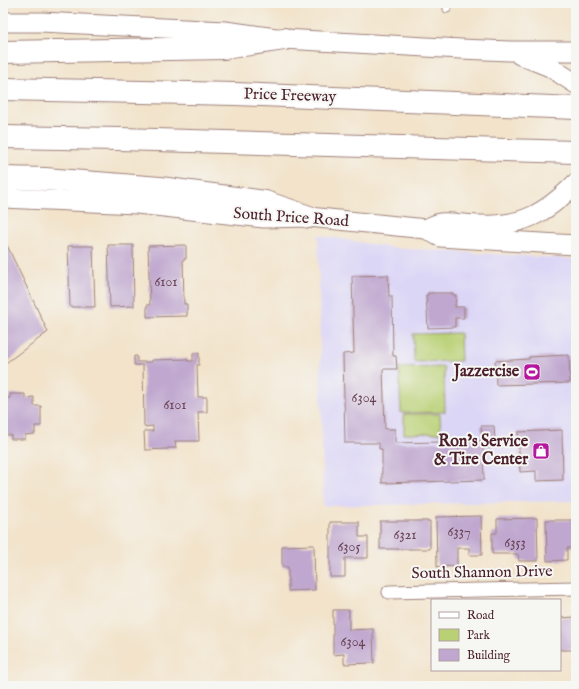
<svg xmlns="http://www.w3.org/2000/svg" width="579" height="689" font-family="'IM FELL English',serif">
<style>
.built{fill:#dcd6f6}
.green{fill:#b9d074;stroke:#827850}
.building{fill:#c0a7cf}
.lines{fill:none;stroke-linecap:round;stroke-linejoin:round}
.lane-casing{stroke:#9e817a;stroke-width:9}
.street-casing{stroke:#9e817a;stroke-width:15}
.secondary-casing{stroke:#9e817a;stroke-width:21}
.highway-casing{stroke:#9e817a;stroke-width:24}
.lane{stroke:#fff;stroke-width:7}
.street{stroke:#fff;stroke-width:13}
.secondary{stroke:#fff;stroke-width:19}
.highway{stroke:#fff;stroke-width:22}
.labels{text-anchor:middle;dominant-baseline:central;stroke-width:4;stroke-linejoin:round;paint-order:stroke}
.number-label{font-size:14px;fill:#684154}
.street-label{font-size:16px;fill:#4a1f2b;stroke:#f6f6f2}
.poi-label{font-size:16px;font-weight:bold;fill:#4a1f2b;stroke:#f6f6f2;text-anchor:end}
</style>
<rect width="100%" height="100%" fill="#f6f6f2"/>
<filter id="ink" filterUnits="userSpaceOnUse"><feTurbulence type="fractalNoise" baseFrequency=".025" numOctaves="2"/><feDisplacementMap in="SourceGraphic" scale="8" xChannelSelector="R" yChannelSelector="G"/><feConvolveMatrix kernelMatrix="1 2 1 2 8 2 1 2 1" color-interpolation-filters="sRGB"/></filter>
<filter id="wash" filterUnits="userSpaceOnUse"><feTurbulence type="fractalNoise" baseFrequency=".012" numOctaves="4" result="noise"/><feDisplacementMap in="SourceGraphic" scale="16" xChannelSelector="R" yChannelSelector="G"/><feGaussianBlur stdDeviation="0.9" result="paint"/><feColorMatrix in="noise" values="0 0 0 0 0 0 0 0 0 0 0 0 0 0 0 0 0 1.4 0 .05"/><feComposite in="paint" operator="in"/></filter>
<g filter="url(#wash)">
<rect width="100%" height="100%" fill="#f2e3ca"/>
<path class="built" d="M318,235L394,248L576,259V501L323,506Z"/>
<path class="green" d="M460,333L461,361L414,362L413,334Z
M444,367L445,412L401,413L399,368Z
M404,414H440L441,433L404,434Z"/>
<g id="blocks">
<path class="building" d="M3,241H5L48,332L3,365Z
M108,245H133L134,306L110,307Z
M186,245V259H183L184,304H187V316L147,317V305H150L148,246Z
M68,246H93L95,307H70Z
M388,275L389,296H392L393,356H396L397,369H383L385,429H395V443L482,441L481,426H494L495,442H493V446L483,447L484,480L382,483V449H379V443H345L343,354L354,353L352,276Z
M428,293H453V295H456L455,307H464V318H455V327L428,328L426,295H428Z
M193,353H199V365H197L198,397H207V412H198L199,441H175L176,448H168V449L145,450L144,431H153V426L144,427L143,365H134V356H137V362H152V360L187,359V361H193Z
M569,355L570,383L496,385L495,361L529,359V357Z
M10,394H25V398L34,397V406H41V426H35V434L25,435V439H11V435H3V398H10Z
M562,430L563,480L536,481V471L520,472L518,432Z
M481,516L482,555H469V548H457V566L437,567L436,517Z
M537,518L538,561H519L518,554H492V533H497V519Z
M546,520H576V548H567V560L547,561Z
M380,521H430V549H380Z
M330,522H359V537H368V558H345V577H330Z
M314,545L315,590L288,591V567H282V546Z
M333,610H349V630L373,629L374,663L344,664V654L333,655Z
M576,617V643H574V650H560V618Z"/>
</g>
</g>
<g filter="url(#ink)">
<use href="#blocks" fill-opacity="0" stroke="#9e817a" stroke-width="1"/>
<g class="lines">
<g class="lane-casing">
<path id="lane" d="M447,3V9"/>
</g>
<g class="street-casing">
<path id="street" d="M389,592L576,588"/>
</g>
<g class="secondary-casing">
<path id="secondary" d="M3,22H41L225,31L284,39L461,49L510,51H576
M520,55L550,67L576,84
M3,198L137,204L264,218L309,217L426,229L440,237L576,245
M426,229C430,227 435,224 440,223C451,222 469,225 480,225C523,227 547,212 576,183"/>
</g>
<g class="highway-casing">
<path id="highway" d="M3,52L224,48L284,39
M3,89L235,94L576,108
M3,137L120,139L576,152
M3,178L45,179L160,188L265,202L309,217"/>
</g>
<use href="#lane" class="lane"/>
<use href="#street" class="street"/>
<use href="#secondary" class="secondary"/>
<use href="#highway" class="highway"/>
</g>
</g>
<defs>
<g id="stadium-square" transform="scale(0.9)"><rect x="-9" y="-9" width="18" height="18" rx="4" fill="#b5179e" stroke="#f6f6f2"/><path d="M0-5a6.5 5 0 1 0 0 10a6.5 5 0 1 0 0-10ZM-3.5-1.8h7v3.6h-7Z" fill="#fff"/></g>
<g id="shop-square" transform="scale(0.9)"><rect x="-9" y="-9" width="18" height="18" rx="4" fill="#b5179e" stroke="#f6f6f2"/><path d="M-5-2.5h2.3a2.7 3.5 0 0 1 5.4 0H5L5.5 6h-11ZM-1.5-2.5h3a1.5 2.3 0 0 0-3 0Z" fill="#fff"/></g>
</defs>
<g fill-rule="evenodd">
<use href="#stadium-square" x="532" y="372"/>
<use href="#shop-square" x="541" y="451"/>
</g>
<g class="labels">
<g class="number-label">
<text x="166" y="282">6101</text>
<text x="364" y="398">6304</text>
<text x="175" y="405">6101</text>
<text x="459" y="532">6337</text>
<text x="405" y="535">6321</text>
<text x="515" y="543">6353</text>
<text x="349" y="547">6305</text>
<text x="353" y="642">6304</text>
</g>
<g class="street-label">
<text transform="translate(290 96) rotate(2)">Price Freeway</text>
<text transform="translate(291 218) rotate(4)">South Price Road</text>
<text transform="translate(482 573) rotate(-1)">South Shannon Drive</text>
</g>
<g class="poi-label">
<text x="519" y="372">Jazzercise</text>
<text x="528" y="442">Ron’s Service<tspan x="528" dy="18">&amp; Tire Center</tspan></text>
</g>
</g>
<rect width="579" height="689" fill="none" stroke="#f6f6f2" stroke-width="16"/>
<rect x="431" y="599" width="130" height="72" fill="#f6f6f2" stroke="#b1a0a2"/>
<rect x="439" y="612" width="20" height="6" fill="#ffffff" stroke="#b1a0a2"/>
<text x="467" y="619" font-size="12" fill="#4a1f2b">Road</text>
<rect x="439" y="629" width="20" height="12" fill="#b9d074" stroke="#b1a0a2"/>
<text x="467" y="639" font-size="12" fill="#4a1f2b">Park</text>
<rect x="439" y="649" width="20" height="12" fill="#c0a7cf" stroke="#b1a0a2"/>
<text x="467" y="659" font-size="12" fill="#4a1f2b">Building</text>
</svg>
